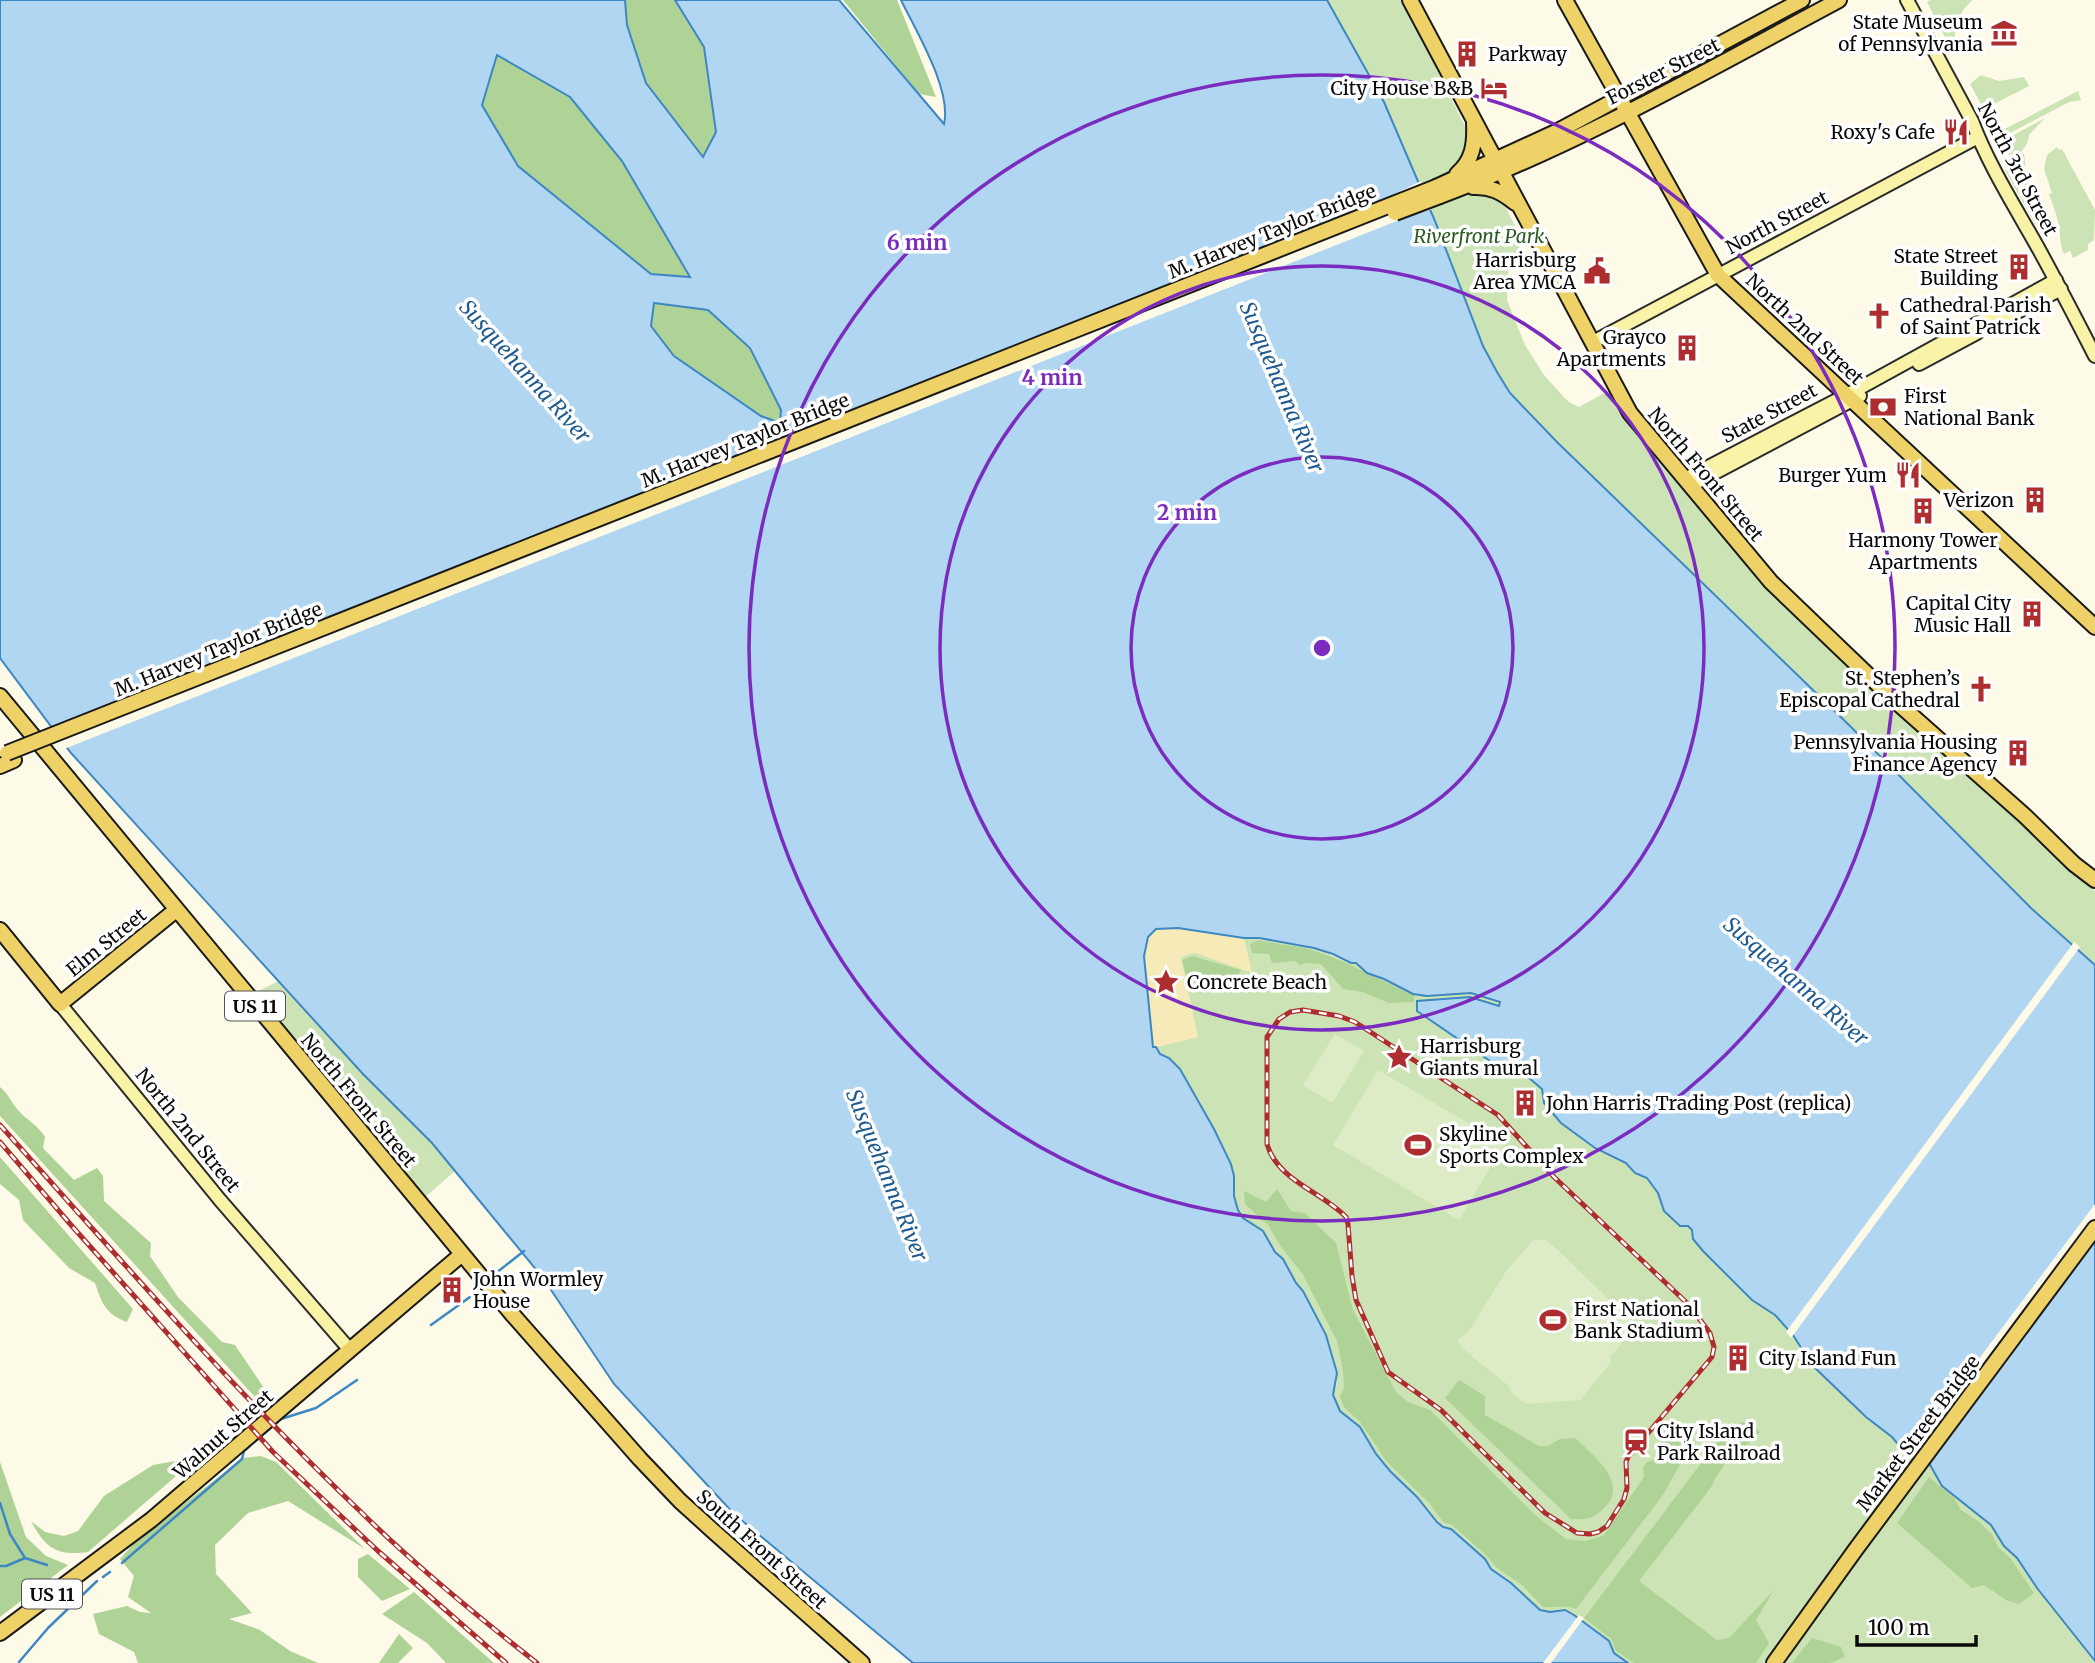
<svg xmlns="http://www.w3.org/2000/svg" width="2095" height="1663" font-family="Merriweather,serif">
<style>
.green{fill:#cce4b5}
.forest{fill:#afd396}
.sand{fill:#f5eab8}
.pitch{fill:#ddecc6}
.water{fill:#b0d6f1;stroke:#3d88c2;stroke-width:2;fill-rule:evenodd}
.pier{fill:#fdfae8}
.lines{fill:none;stroke-linecap:round;stroke-linejoin:round}
.stream{stroke:#3d88c2;stroke-width:2.5}
.secondary-casing{stroke:#2b2b2b;stroke-width:16}
.primary-casing{stroke:#1a1a1a;stroke-width:18}
.secondary{stroke:#f9f3a7;stroke-width:12}
.primary{stroke:#eed267;stroke-width:14}
.rail-casing{stroke:#ae2d2f;stroke-width:5}
.rail{stroke:#fff;stroke-width:2.5;stroke-dasharray:8;stroke-linecap:butt}
.primary-bridge-casing{stroke:#1a1a1a;stroke-width:18;stroke-linecap:butt}
.primary-bridge{stroke:#eed267;stroke-width:14}
.ring{fill:none;stroke:#7b2cbf;stroke-width:3.5}
.labels{text-anchor:middle;dominant-baseline:central;stroke-width:7;stroke-linejoin:round;paint-order:stroke}
.shield{fill:#fff;stroke:#535353;stroke-width:2}
.shield-label{font-size:18px;font-weight:bold;fill:#090909}
.poi-label{font-size:19px;fill:#090909;stroke:#fff;text-anchor:end}
.street-label{font-size:19px;fill:#090909;stroke:#fff}
.park-label{font-size:19px;font-style:italic;fill:#2a5b20;stroke:#fff}
.water-label{font-size:21px;font-style:italic;fill:#1e5a90;stroke:#fff}
.centre{fill:#7b2cbf;stroke:#fff;stroke-width:3.5}
.ring-label{font-size:21px;text-anchor:middle;font-weight:bold;fill:#7b2cbf;stroke:#fff;stroke-width:7;stroke-linejoin:round;paint-order:stroke}
</style>
<rect width="100%" height="100%" fill="#fdfae8"/>
<path class="green" d="M1327,0H1402L1520,236L1519,254L1515,260H1509L1507,300L1525,345L1544,375L1562,395L1569,402L1579,407L1610,390L1824,640L2020,822L2069,871L2095,891V965L2032,909L1850,726L1557,442L1510,393L1497,373L1483,346L1435,221L1384,102Z
M1931,0H1973C1961,9 1954,24 1955,39H1946L1927,2Z
M1981,75L1999,81L2024,77L2029,86L1988,107L1982,106L1970,84Z
M2078,91L2081,100L2069,102L2010,133L2003,130Z
M2045,118L2029,135C2028,146 2019,159 2007,154L2004,148L2006,139Z
M2057,147L2059,150L2062,149L2095,210L2094,240L2088,244V250L2073,258L2070,251L2064,254C2059,244 2061,234 2058,222C2056,212 2052,203 2049,194L2052,193L2044,169L2047,155Z
M2002,153L2007,158L2015,159L2024,153L2027,181L2047,222L2048,226L2046,228L2038,229L2005,170H2011L2012,164L2010,162L2005,163L2001,155Z
M1153,931C1206,935 1258,937 1310,947C1325,950 1344,964 1356,963L1362,969L1375,977L1384,979L1413,994L1427,996L1471,993L1500,1003L1499,1006L1470,997L1418,1011L1522,1072L1542,1089L1544,1103L1548,1108L1595,1148L1626,1163L1635,1173L1647,1178L1658,1193L1664,1211L1692,1230L1693,1239L1703,1251L1752,1300L1775,1315L1793,1335L1812,1365L1866,1417L1892,1437L1902,1449L1912,1451L1929,1463L1942,1486L1991,1525L2004,1546L2017,1558L2037,1588L2070,1628L2095,1663H1628L1614,1653L1609,1641L1574,1615L1565,1610L1550,1612L1540,1610L1511,1583L1491,1569L1488,1563L1451,1529L1443,1527L1437,1522L1417,1497L1390,1471L1376,1454L1360,1427L1340,1411L1334,1399L1333,1394L1337,1383L1332,1352L1326,1335L1303,1291L1296,1284L1283,1259L1275,1252L1263,1231L1243,1218L1238,1210L1234,1196V1176L1231,1164L1180,1069L1157,1050Z
M279,981L360,1070L433,1145L455,1171L423,1199L254,993Z"/>
<path class="forest" d="M625,0H675L704,47L716,132L704,158L646,83L627,25Z
M843,0H897L936,97L919,94Z
M497,54L570,97L622,161L691,277L650,274L518,166L482,105Z
M654,303L709,310L750,348L781,410L780,423L761,416L673,356L651,326Z
M1258,940C1278,945 1299,945 1318,952C1352,963 1381,982 1414,995V1002L1389,1003L1363,992L1343,989L1321,964L1305,963L1300,965L1295,961L1272,963L1269,954L1252,953L1250,944Z
M1192,956L1241,970L1236,982L1188,984L1182,960Z
M0,1087C8,1093 11,1102 17,1109C26,1120 37,1124 45,1137L43,1148L74,1180L97,1168L103,1176L104,1201L151,1243L150,1256L178,1297L222,1342L235,1345L268,1394L267,1400L259,1401L254,1396L0,1116Z
M0,1157L133,1309L127,1322C106,1314 102,1304 95,1283L69,1268L23,1220L19,1200L0,1184Z
M1277,1189L1291,1211L1305,1213L1336,1243L1353,1310L1396,1392L1408,1402L1430,1410L1535,1515L1566,1539L1586,1541L1604,1535L1644,1477L1643,1468L1647,1462L1654,1460L1665,1430L1687,1442V1452L1663,1495L1576,1609C1566,1605 1554,1608 1543,1607L1522,1585L1496,1567L1488,1557L1452,1525L1443,1522L1430,1504L1387,1462L1360,1422L1344,1407L1340,1397L1344,1387L1343,1370L1337,1341L1302,1273L1281,1247L1268,1225L1245,1204L1244,1191L1266,1202Z
M1459,1380L1485,1396V1415L1539,1446H1548L1560,1439L1575,1438C1591,1453 1629,1482 1606,1506C1594,1519 1588,1520 1571,1519L1445,1398Z
M1748,1421L1760,1432L1746,1446L1737,1444L1728,1452C1727,1467 1716,1473 1712,1486L1639,1581L1717,1640L1729,1638L1774,1590L1756,1620L1769,1643L1756,1663H1634L1616,1651L1611,1639L1584,1618L1730,1425Z
M261,1456L276,1462L365,1549L288,1501L248,1513L215,1545L216,1574L252,1613L229,1619L260,1630L290,1651L318,1663H138L134,1652L99,1634L93,1614L127,1606L140,1612L151,1613L128,1597L134,1576L120,1559L135,1542L243,1458Z
M198,1457L88,1552C57,1556 46,1549 31,1521L45,1532L64,1536L78,1531L104,1496L153,1465Z
M0,1462L26,1537L46,1556L68,1565L0,1617Z
M1929,1477L1954,1498L1961,1510L1978,1521L1992,1534L1998,1547L2011,1559L2034,1593L2019,1604L2006,1600L1984,1585L1972,1588L1897,1523Z
M368,1554L410,1589L382,1601L358,1577V1559Z
M414,1592L494,1663H446L427,1643L382,1614Z
M399,1634L413,1648L398,1663H379Z
M1812,1638L1841,1647L1845,1657L1830,1663H1792Z"/>
<path class="sand" d="M1178,928L1244,938L1252,973L1195,953L1181,957L1198,1037L1153,1048L1144,957L1148,937L1153,931L1156,929Z"/>
<path class="pitch" d="M1335,1034L1364,1051L1332,1103L1303,1085Z
M1378,1070L1504,1144L1459,1220L1333,1145Z
M1533,1240H1545L1559,1251L1636,1326L1610,1357L1611,1362L1580,1400L1526,1404L1511,1392L1509,1386L1462,1348L1458,1340L1469,1331L1505,1273Z"/>
<path class="water" d="M0,0H625L627,25L646,83L703,157L716,132L704,47L675,0H839L944,124C952,90 916,31 901,0H1327L1384,102L1435,221L1483,346L1497,372L1510,393L1557,442L1850,726L2032,909L2095,965V1661L2037,1588L2017,1558L2004,1546L1991,1525L1942,1486L1929,1463L1913,1451L1902,1449L1892,1437L1866,1417L1812,1365L1793,1335L1775,1315L1752,1300L1703,1251L1693,1239L1692,1230L1688,1226H1680L1664,1211L1658,1193L1647,1178L1635,1173L1626,1163L1595,1148L1561,1123L1544,1103L1542,1089L1522,1072L1509,1074L1417,1011V1001L1470,997L1499,1006L1500,1002L1471,993L1427,996L1413,994L1384,979L1367,973L1356,963H1351L1333,954L1314,948L1259,938H1244L1178,928L1156,929L1148,937L1144,956L1153,1047H1156L1160,1054L1169,1058L1180,1069L1214,1129L1231,1164L1234,1176V1196L1238,1210L1243,1218L1263,1231L1275,1252L1283,1259L1296,1283L1303,1291L1326,1335L1337,1373L1333,1395L1340,1411L1360,1427L1376,1454L1390,1471L1417,1497L1437,1522L1443,1527L1451,1529L1485,1559L1491,1569L1511,1583L1540,1610L1550,1612L1565,1610L1574,1615L1609,1641L1614,1653L1628,1663H913L734,1514L614,1384L543,1278L432,1143L363,1074L71,753L0,658ZM497,55L570,97L622,161L690,277L651,274L518,166L482,105ZM654,303L708,310L750,348L781,410L780,423L761,416L674,356L651,326Z"/>
<path class="pier" d="M1421,181L1433,209L1402,219L64,749L48,728L1390,196Z
M2074,942L2080,947L1791,1338L1786,1332Z
M2095,1204V1241L1929,1463L1912,1448Z
M1579,1615L1584,1618L1551,1663H1543Z"/>
<g class="lines">
<path class="stream" d="M496,1273L524,1251
M431,1325L470,1297
M0,1503L10,1534L25,1558L47,1565
M122,1563L242,1459L244,1451L281,1419L316,1408L357,1380
M0,1566H6L25,1558
M103,1577L110,1572
M19,1662L48,1628L97,1581"/>
<g class="secondary-casing">
<path id="secondary" d="M1907,0L1972,121C1988,164 2014,205 2037,246C2057,282 2076,319 2095,356
M1993,325L2061,289
M1593,342L1978,137
M1919,364L1977,333
M1685,479L1858,389L2056,280
M1690,486L1860,396
M60,1004L220,1200L350,1350"/>
</g>
<g class="primary-casing">
<path id="primary" d="M1410,0L1630,413L1771,582L1892,698L2025,816L2074,864L2095,880
M1565,0L1718,275L2095,627
M1457,174C1473,160 1475,144 1474,123
M1436,187L1558,131L1802,0
M1473,187C1490,186 1502,192 1515,203
M1440,196C1579,144 1708,70 1839,0
M0,696L512,1314L640,1459L680,1501L712,1530L862,1663
M0,766L14,760
M0,930L60,1004L176,910
M0,1633L151,1520L462,1254
M1774,1663L1856,1549L2095,1228"/>
</g>
<use href="#secondary" class="secondary"/>
<use href="#primary" class="primary"/>
<g class="rail-casing">
<path id="rail" d="M1303,1010L1339,1016L1355,1022L1498,1115L1554,1177L1688,1304L1710,1333L1714,1347L1712,1357L1628,1457L1626,1462L1627,1488L1624,1499L1607,1526L1598,1532L1590,1534L1577,1533L1545,1513L1441,1410L1388,1372L1356,1300L1352,1276L1348,1224L1346,1217C1322,1192 1277,1180 1267,1144V1037L1279,1019L1290,1012Z
M0,1125C118,1257 235,1392 363,1514C417,1567 477,1616 537,1663
M0,1142L71,1225L273,1452L378,1551L506,1663"/>
</g>
<use href="#rail" class="rail"/>
<g class="primary-bridge-casing">
<path id="primary-bridge" d="M1395,213L1440,196
M7,753L1436,187"/>
</g>
<use href="#primary-bridge" class="primary-bridge"/>
</g>
<g class="ring">
<circle cx="1322" cy="648" r="191"/>
<circle cx="1322" cy="648" r="382"/>
<circle cx="1322" cy="648" r="573"/>
</g>
<defs>
<g id="museum-bare" transform="scale(2.1)"><path d="M0-6L6-3V-2H-6V-3ZM-5-1h2V3h-2ZM-1-1h2V3h-2ZM3-1h2V3H3ZM-6 4H6V6H-6Z" fill="#ae2d2f" stroke="#fff" stroke-width="2.5" paint-order="stroke"/></g>
<g id="building-bare" transform="scale(2.1)"><path d="M-4-6H4V6H1V3H-1V6H-4ZM-2.5-4.3h1.7v1.8h-1.7ZM.8-4.3h1.7v1.8H.8ZM-2.5-1h1.7V.8h-1.7ZM.8-1h1.7V.8H.8Z" fill="#ae2d2f" stroke="#fff" stroke-width="2.5" paint-order="stroke"/></g>
<g id="hotel-bare" transform="scale(2.1)"><path d="M-6-4.5h1.5V1H6V5H4.5V3h-9V5H-6ZM-4 0a1.8 1.8 0 1 1 3.6 0ZM.5 0V-2.5h3Q6-2.5 6 0Z" fill="#ae2d2f" stroke="#fff" stroke-width="2.5" paint-order="stroke"/></g>
<g id="restaurant-bare" transform="scale(2.1)"><path d="M-5-6h1v4h1v-4h1v4h1v-4h1v5L-1.5 .5V6h-2V.5L-5-1ZM5-6V6H3V1.5H1.5Q1.5-4 5-6Z" fill="#ae2d2f" stroke="#fff" stroke-width="2.5" paint-order="stroke"/></g>
<g id="civic-bare" transform="scale(2.1)"><path d="M-.6-6.5H3V-4.5H.6V-3L4-1V1h2V6H-6V1h2V-1L-.6-3ZM-1.2 2.5V6h2.4V2.5Z" fill="#ae2d2f" stroke="#fff" stroke-width="2.5" paint-order="stroke"/></g>
<g id="church-bare" transform="scale(2.1)"><path d="M-1.2-6h2.4v3.5h3.3v2.4h-3.3V6h-2.4V-.1h-3.3v-2.4h3.3Z" fill="#ae2d2f" stroke="#fff" stroke-width="2.5" paint-order="stroke"/></g>
<g id="bank-bare" transform="scale(2.1)"><path d="M-6-4H6V4H-6ZM0-2.3a2.3 2.3 0 1 0 0 4.6a2.3 2.3 0 1 0 0-4.6Z" fill="#ae2d2f" stroke="#fff" stroke-width="2.5" paint-order="stroke"/></g>
<g id="sight-bare" transform="scale(2.1)"><path d="M0-6L1.8-2.2L6-1.7L2.9 1.2L3.7 5.4L0 3.3L-3.7 5.4L-2.9 1.2L-6-1.7L-1.8-2.2Z" fill="#ae2d2f" stroke="#fff" stroke-width="2.5" paint-order="stroke"/></g>
<g id="stadium-bare" transform="scale(2.1)"><path d="M0-5a6.5 5 0 1 0 0 10a6.5 5 0 1 0 0-10ZM-3.5-1.8h7v3.6h-7Z" fill="#ae2d2f" stroke="#fff" stroke-width="2.5" paint-order="stroke"/></g>
<g id="station-bare" transform="scale(2.1)"><path d="M-3-6H3Q5-6 5-4V2Q5 4 3 4L4.5 6H3L1.5 4h-3L-3 6H-4.5L-3 4Q-5 4-5 2V-4Q-5-6-3-6ZM-3.5-4v3h7v-3ZM-3.5 1v1.5H-2V1ZM2 1v1.5H3.5V1Z" fill="#ae2d2f" stroke="#fff" stroke-width="2.5" paint-order="stroke"/></g>
</defs>
<g fill-rule="evenodd">
<use href="#museum-bare" x="2004" y="33"/>
<use href="#building-bare" x="1467" y="54"/>
<use href="#hotel-bare" x="1494" y="88"/>
<use href="#restaurant-bare" x="1956" y="132"/>
<use href="#building-bare" x="2019" y="267"/>
<use href="#civic-bare" x="1597" y="271"/>
<use href="#church-bare" x="1879" y="316"/>
<use href="#building-bare" x="1687" y="348"/>
<use href="#bank-bare" x="1883" y="407"/>
<use href="#restaurant-bare" x="1908" y="475"/>
<use href="#building-bare" x="2035" y="500"/>
<use href="#building-bare" x="1923" y="511"/>
<use href="#building-bare" x="2032" y="614"/>
<use href="#church-bare" x="1981" y="689"/>
<use href="#building-bare" x="2018" y="753"/>
<use href="#sight-bare" x="1166" y="982"/>
<use href="#sight-bare" x="1399" y="1057"/>
<use href="#building-bare" x="1525" y="1103"/>
<use href="#stadium-bare" x="1418" y="1145"/>
<use href="#building-bare" x="452" y="1290"/>
<use href="#stadium-bare" x="1553" y="1320"/>
<use href="#building-bare" x="1738" y="1358"/>
<use href="#station-bare" x="1636" y="1442"/>
</g>
<g class="labels">
<g class="shield">
<rect x="225" y="991.5" width="60" height="29" rx="5"/>
<rect x="22" y="1579.5" width="60" height="29" rx="5"/>
</g>
<g class="shield-label">
<text x="255" y="1006">US 11</text>
<text x="52" y="1594">US 11</text>
</g>
<g class="poi-label">
<text x="1983" y="22">State Museum<tspan x="1983" dy="22">of Pennsylvania</tspan></text>
<text x="1488" y="54" text-anchor="start">Parkway</text>
<text x="1473" y="88">City House B&amp;B</text>
<text x="1935" y="132">Roxy's Cafe</text>
<text x="1998" y="256">State Street<tspan x="1998" dy="22">Building</tspan></text>
<text x="1576" y="260">Harrisburg<tspan x="1576" dy="22">Area YMCA</tspan></text>
<text x="1900" y="305" text-anchor="start">Cathedral Parish<tspan x="1900" dy="22">of Saint Patrick</tspan></text>
<text x="1666" y="337">Grayco<tspan x="1666" dy="22">Apartments</tspan></text>
<text x="1904" y="396" text-anchor="start">First<tspan x="1904" dy="22">National Bank</tspan></text>
<text x="1887" y="475">Burger Yum</text>
<text x="2014" y="500">Verizon</text>
<text x="1923" y="540" text-anchor="middle">Harmony Tower<tspan x="1923" dy="22">Apartments</tspan></text>
<text x="2011" y="603">Capital City<tspan x="2011" dy="22">Music Hall</tspan></text>
<text x="1960" y="678">St. Stephen’s<tspan x="1960" dy="22">Episcopal Cathedral</tspan></text>
<text x="1997" y="742">Pennsylvania Housing<tspan x="1997" dy="22">Finance Agency</tspan></text>
<text x="1187" y="982" text-anchor="start">Concrete Beach</text>
<text x="1420" y="1046" text-anchor="start">Harrisburg<tspan x="1420" dy="22">Giants mural</tspan></text>
<text x="1546" y="1103" text-anchor="start">John Harris Trading Post (replica)</text>
<text x="1439" y="1134" text-anchor="start">Skyline<tspan x="1439" dy="22">Sports Complex</tspan></text>
<text x="473" y="1279" text-anchor="start">John Wormley<tspan x="473" dy="22">House</tspan></text>
<text x="1574" y="1309" text-anchor="start">First National<tspan x="1574" dy="22">Bank Stadium</tspan></text>
<text x="1759" y="1358" text-anchor="start">City Island Fun</text>
<text x="1657" y="1431" text-anchor="start">City Island<tspan x="1657" dy="22">Park Railroad</tspan></text>
</g>
<g class="street-label">
<text transform="translate(1663 71) rotate(-27)">Forster Street</text>
<text transform="translate(2018 169) rotate(62)">North 3rd Street</text>
<text transform="translate(1777 222) rotate(-28)">North Street</text>
<text transform="translate(1272 231) rotate(-22)">M. Harvey Taylor Bridge</text>
<text transform="translate(1805 329) rotate(43)">North 2nd Street</text>
<text transform="translate(1769 413) rotate(-28)">State Street</text>
<text transform="translate(745 440) rotate(-22)">M. Harvey Taylor Bridge</text>
<text transform="translate(1706 474) rotate(50)">North Front Street</text>
<text transform="translate(218 649) rotate(-22)">M. Harvey Taylor Bridge</text>
<text transform="translate(106 942) rotate(-39)">Elm Street</text>
<text transform="translate(359 1100) rotate(50)">North Front Street</text>
<text transform="translate(188 1130) rotate(51)">North 2nd Street</text>
<text transform="translate(1918 1433) rotate(-53)">Market Street Bridge</text>
<text transform="translate(223 1434) rotate(-41)">Walnut Street</text>
<text transform="translate(762 1549) rotate(42)">South Front Street</text>
</g>
<g class="park-label">
<text x="1479" y="236">Riverfront Park</text>
</g>
<g class="water-label">
<text transform="translate(525 371) rotate(48)">Susquehanna River</text>
<text transform="translate(1282 387) rotate(67)">Susquehanna River</text>
<text transform="translate(1796 981) rotate(41)">Susquehanna River</text>
<text transform="translate(887 1175) rotate(68)">Susquehanna River</text>
</g>
</g>
<circle cx="1322" cy="648" r="10" class="centre"/>
<g class="ring-label">
<text x="917" y="250">6 min</text>
<text x="1052" y="385">4 min</text>
<text x="1187" y="520">2 min</text>
</g>
<path d="M1857 1635v10h119v-10" fill="none" stroke="#090909" stroke-width="3.5"/>
<text x="1868" y="1635" font-size="21" fill="#090909" stroke="#ffffff" stroke-width="5" paint-order="stroke">100 m</text>
</svg>
